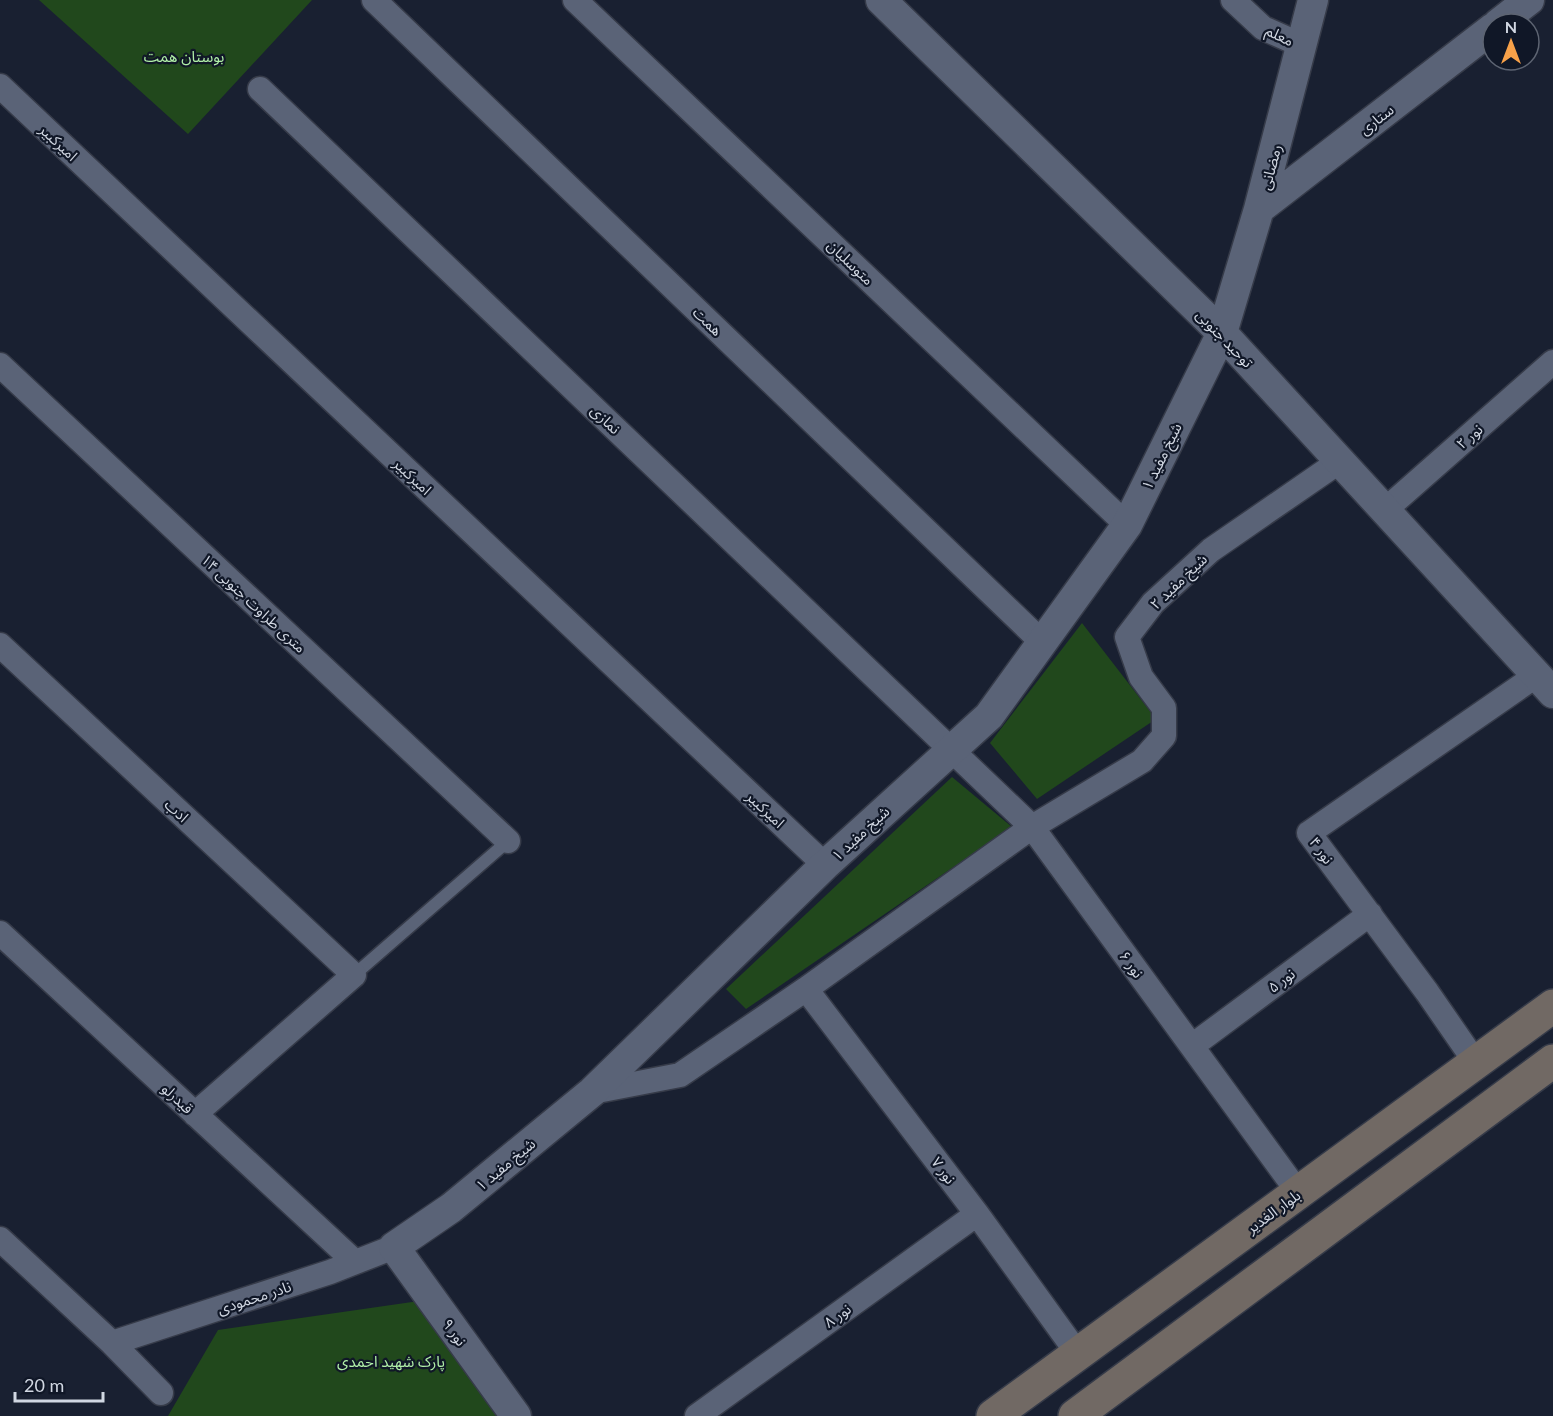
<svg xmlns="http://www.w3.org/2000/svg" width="1553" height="1416" font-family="Lato,'Noto Sans Arabic',sans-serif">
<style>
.green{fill:#21481c}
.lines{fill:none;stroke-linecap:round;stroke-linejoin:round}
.service-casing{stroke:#363b49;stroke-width:15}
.minor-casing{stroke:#363b49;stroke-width:27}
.tertiary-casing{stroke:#363b49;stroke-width:33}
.secondary-casing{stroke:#363b49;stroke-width:36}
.service{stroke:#5a6377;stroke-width:12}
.minor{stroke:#5a6377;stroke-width:24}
.tertiary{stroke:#5a6377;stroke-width:30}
.secondary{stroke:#716964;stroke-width:33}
.labels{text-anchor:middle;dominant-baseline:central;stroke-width:4.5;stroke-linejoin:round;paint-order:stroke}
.street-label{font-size:15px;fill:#d1d7e2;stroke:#101727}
.park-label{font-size:15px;fill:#b1f0a8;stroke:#101727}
</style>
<rect width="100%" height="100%" fill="#192031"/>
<path class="green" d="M39,0H312L188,134Z
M1082,623L1156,719L1037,799L990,743Z
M952,777L1012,827L746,1009L726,989Z
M419,1301L496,1416H168L218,1330Z"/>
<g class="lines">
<g class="service-casing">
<path id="service" d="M354,975L508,841"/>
</g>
<g class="minor-casing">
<path id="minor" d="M374,0L1042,642
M575,0L1127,525
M1233,0L1263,28L1301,45
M0,86L825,865
M260,89L1032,827L1298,1192
M0,365L508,841
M1385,510L1553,362
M0,645L354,975L195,1114
M0,933L355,1262
M806,989L977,1214L1078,1354
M1192,1046L1370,914
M1476,1063L1427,992L1309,833L1537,675
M592,1092L680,1075L806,989L1032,827L1142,761L1164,736V708L1141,677L1127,637L1153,603L1211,550L1340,461
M0,1239L112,1343L161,1393
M112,1343L330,1272L394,1247
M697,1416L977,1214"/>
</g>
<g class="tertiary-casing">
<path id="tertiary" d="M881,0L1222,333L1553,693
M1498,24L1529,0
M1259,209L1493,28
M516,1416L394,1247L451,1208L592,1092L825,865L989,716L1127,525L1222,333L1259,209L1313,0"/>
</g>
<g class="secondary-casing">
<path id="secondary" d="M993,1416L1553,1006
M1075,1416L1553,1061"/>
</g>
<use href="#service" class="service"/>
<use href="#minor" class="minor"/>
<use href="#tertiary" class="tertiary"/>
<use href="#secondary" class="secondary"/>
</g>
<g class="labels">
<g class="street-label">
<text transform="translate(1280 35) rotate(26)">معلم</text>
<text transform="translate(1376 119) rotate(-38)">ستاری</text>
<text transform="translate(59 142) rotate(43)">امیرکبیر</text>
<text transform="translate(1270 167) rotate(-75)">رمضانی</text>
<text transform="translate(851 262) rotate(44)">متوسلیان</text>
<text transform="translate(708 321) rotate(44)">همت</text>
<text transform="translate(1225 338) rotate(46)">توحید جنوبی</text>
<text transform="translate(606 419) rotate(44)">نمازی</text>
<text transform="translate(1469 436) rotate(-41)">نور ۲</text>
<text transform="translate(1161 456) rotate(-64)">شیخ مفید ۱</text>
<text transform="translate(413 476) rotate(43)">امیرکبیر</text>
<text transform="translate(1178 581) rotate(-44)">شیخ مفید ۲</text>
<text transform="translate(254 603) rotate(43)">۱۴ متری طراوت جنوبی</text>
<text transform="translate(766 809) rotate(43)">امیرکبیر</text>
<text transform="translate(177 810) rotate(43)">ادب</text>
<text transform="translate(860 833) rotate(-43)">شیخ مفید ۱</text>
<text transform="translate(1322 850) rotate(54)">نور ۴</text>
<text transform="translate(1132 964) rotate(54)">نور ۶</text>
<text transform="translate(1281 980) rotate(-37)">نور ۵</text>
<text transform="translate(178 1098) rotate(43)">قیدرلو</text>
<text transform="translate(505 1164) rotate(-40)">شیخ مفید ۱</text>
<text transform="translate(944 1170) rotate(53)">نور ۷</text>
<text transform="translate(1273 1211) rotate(-36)">بلوار الغدیر</text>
<text transform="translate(254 1297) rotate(-18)">نادر محمودی</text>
<text transform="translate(837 1315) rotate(-36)">نور ۸</text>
<text transform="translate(455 1332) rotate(54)">نور ۹</text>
</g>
<g class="park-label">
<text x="184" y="56">بوستان همت</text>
<text x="391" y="1361">پارک شهید احمدی</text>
</g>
</g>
<g transform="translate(1511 42)"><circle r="28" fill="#101727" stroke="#5d6472" stroke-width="1.5"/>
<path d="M0-4.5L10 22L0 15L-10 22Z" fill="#f7a149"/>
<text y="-9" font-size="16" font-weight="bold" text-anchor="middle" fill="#d1d7e2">N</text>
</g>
<path d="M15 1392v9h88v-9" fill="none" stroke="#d1d7e2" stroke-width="3"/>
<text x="24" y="1392" font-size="18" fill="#d1d7e2" stroke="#101727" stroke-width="4.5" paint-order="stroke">20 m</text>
</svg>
